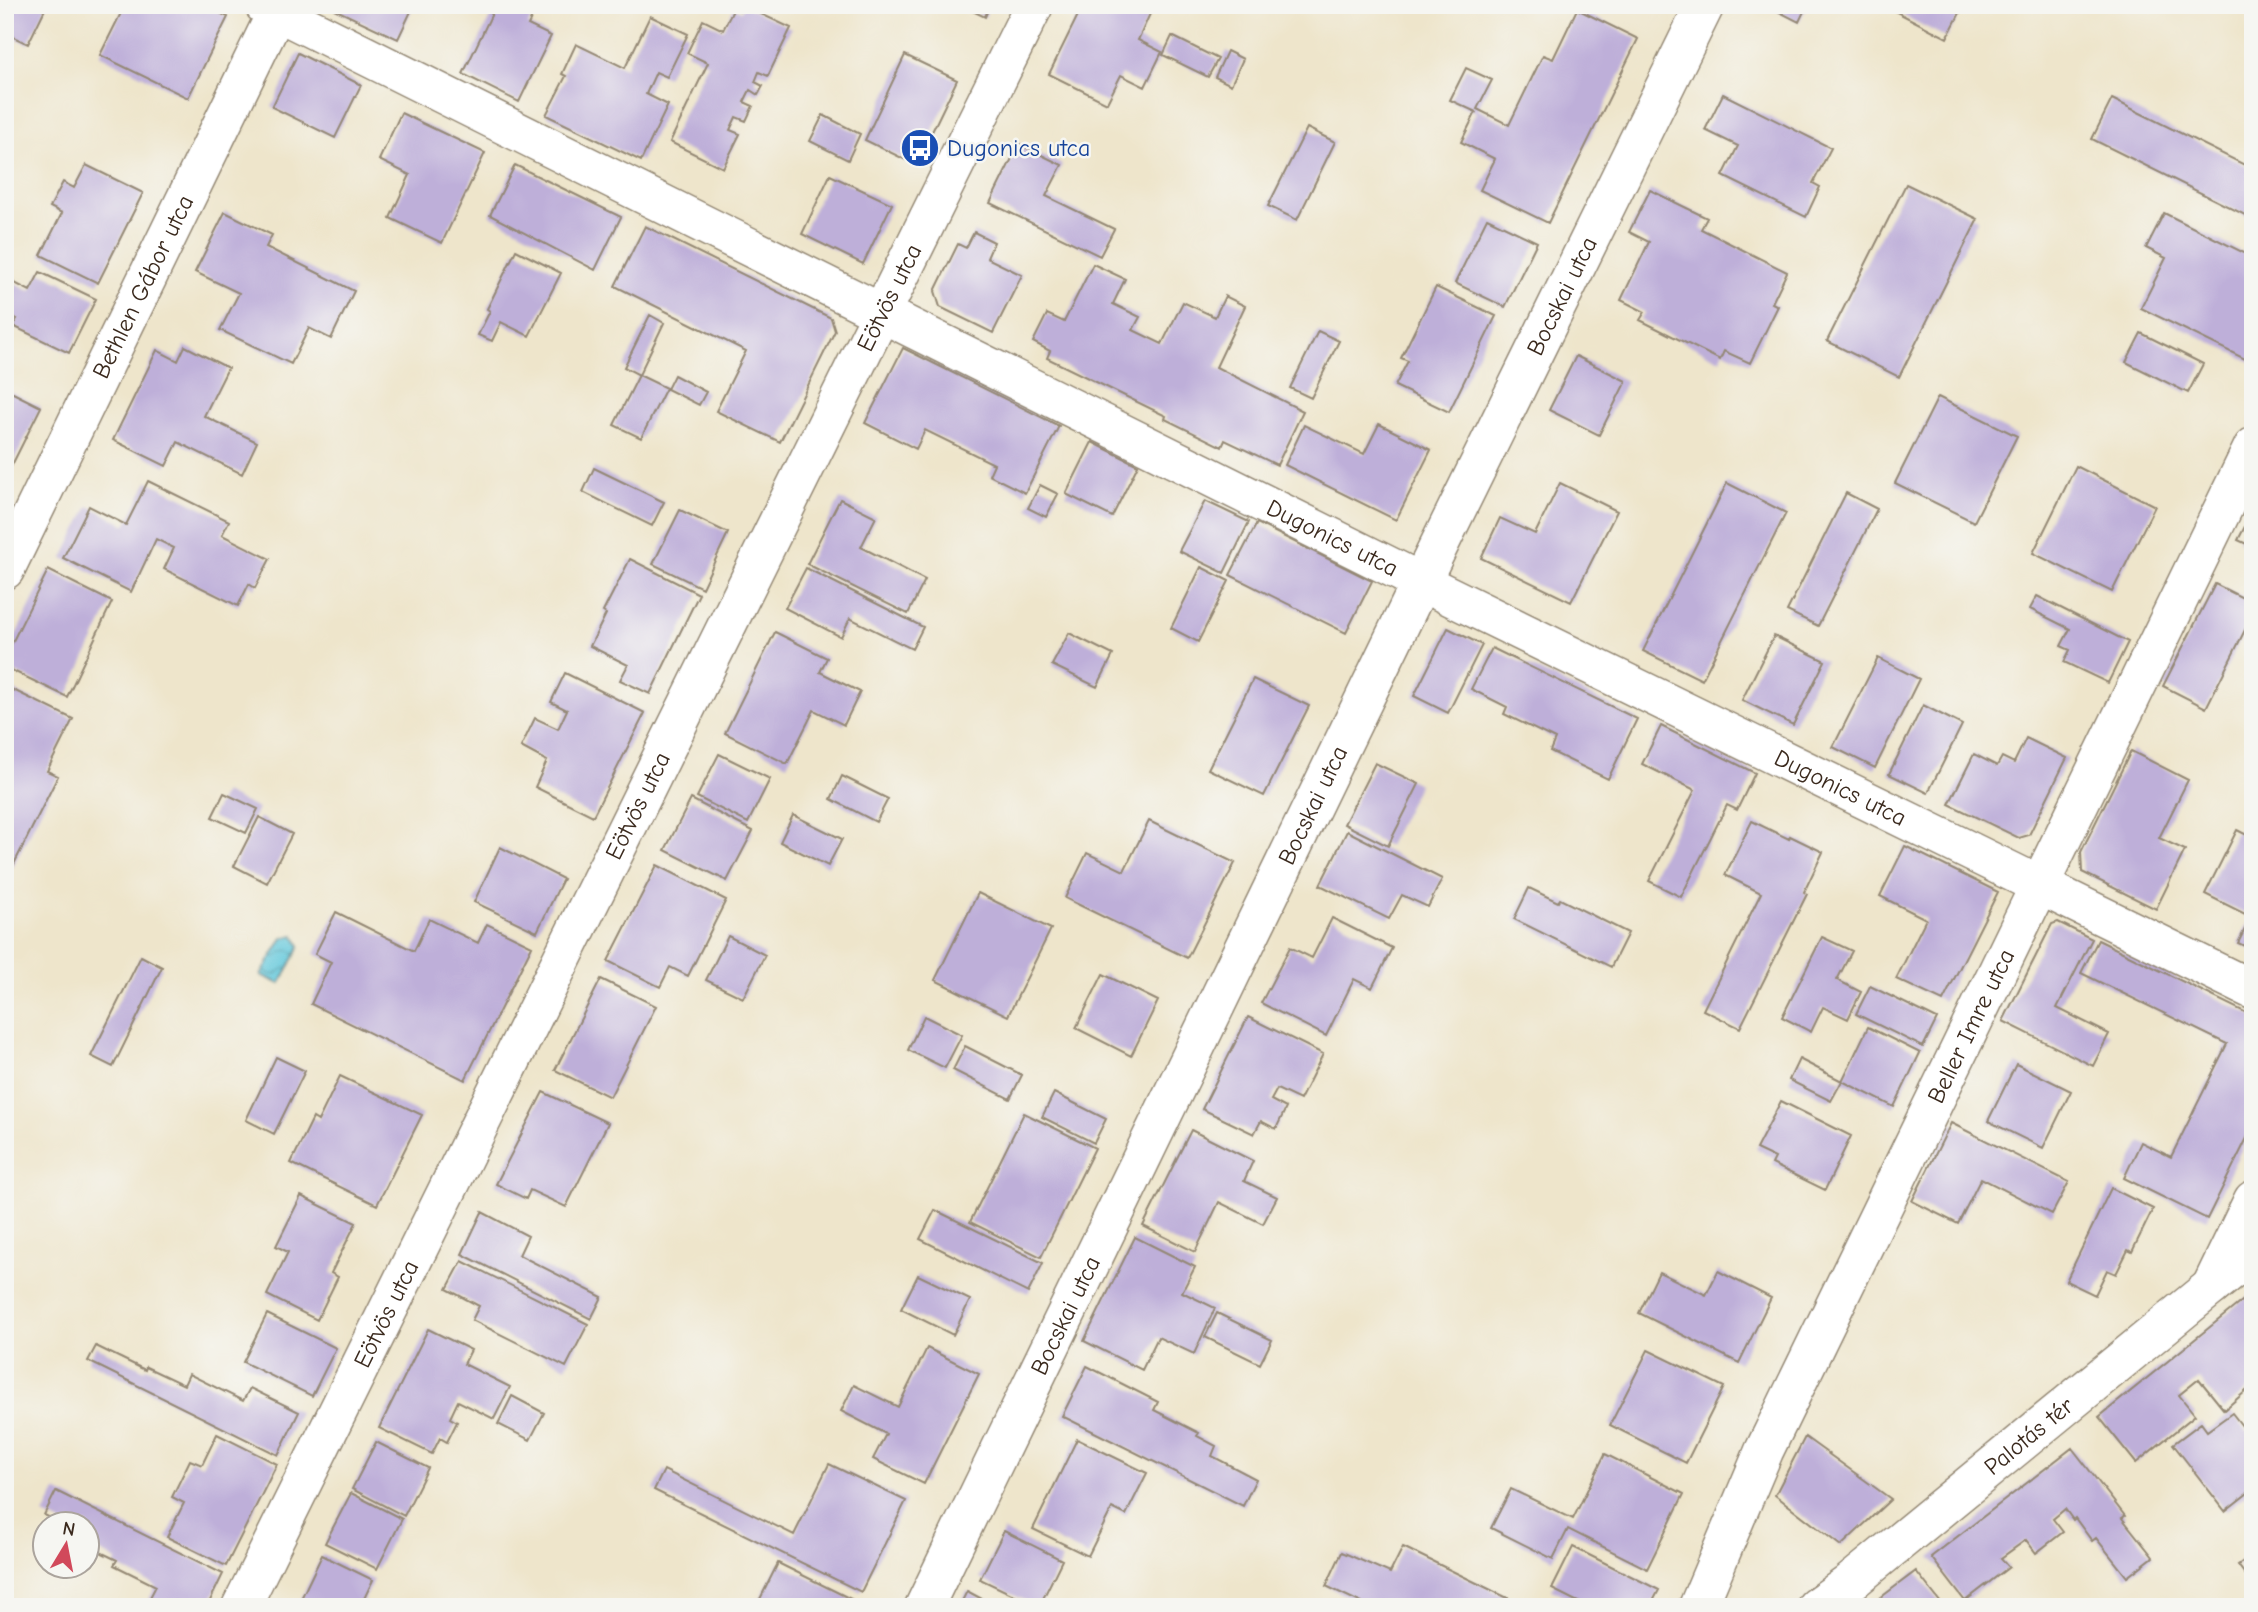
<svg xmlns="http://www.w3.org/2000/svg" width="2258" height="1612" font-family="'Comic Neue',sans-serif">
<style>
.water{fill:url(#water-waves);stroke:#4d787c;stroke-width:2}
.building{fill:#beafd9}
.lines{fill:none;stroke-linecap:round;stroke-linejoin:round}
.street-casing{stroke:#948874;stroke-width:41}
.street{stroke:#fff;stroke-width:38}
.labels{text-anchor:middle;dominant-baseline:central;stroke-width:5;stroke-linejoin:round;paint-order:stroke}
.transit-label{font-size:24px;fill:#164399;stroke:#f6f6f2;text-anchor:start}
.street-label{font-size:24px;fill:#3b2a1e;stroke:#f6f6f2}
</style>
<defs>
<pattern id="water-waves" width="16" height="10" patternUnits="userSpaceOnUse" patternTransform="scale(1.75)"><rect width="16" height="10" fill="#5fc7db"/><path d="M0 5q4-4 8 0t8 0" fill="none" stroke="#50a2b1"/></pattern>
</defs>
<rect width="100%" height="100%" fill="#f6f6f2"/>
<filter id="ink" filterUnits="userSpaceOnUse"><feTurbulence type="fractalNoise" baseFrequency=".0143" numOctaves="2"/><feDisplacementMap in="SourceGraphic" scale="14" xChannelSelector="R" yChannelSelector="G"/><feConvolveMatrix kernelMatrix="1 2 1 2 8 2 1 2 1" color-interpolation-filters="sRGB"/></filter>
<filter id="wash" filterUnits="userSpaceOnUse"><feTurbulence type="fractalNoise" baseFrequency=".00686" numOctaves="4" result="noise"/><feDisplacementMap in="SourceGraphic" scale="28" xChannelSelector="R" yChannelSelector="G"/><feGaussianBlur stdDeviation="1.57" result="paint"/><feColorMatrix in="noise" values="0 0 0 0 0 0 0 0 0 0 0 0 0 0 0 0 0 1.4 0 .05"/><feComposite in="paint" operator="in"/></filter>
<g filter="url(#wash)">
<rect width="100%" height="100%" fill="#eee5cb"/>
<path class="water" d="M294,935L300,946L280,984L261,975L283,938Z"/>
<g id="blocks">
<path class="building" d="M5,5H47L28,44L5,33Z
M125,5H204L228,17L188,98L100,55Z
M332,5H414L398,39L334,9Z
M496,5H538L528,25L551,36L519,102L463,74Z
M960,5H990L985,17Z
M1083,5H1154L1138,40L1162,52L1145,87L1121,75L1107,103L1049,74Z
M1766,5H1807L1799,22Z
M1883,5H1950L1961,11L1947,38Z
M744,6L791,28L768,76L759,72L755,82L763,86L758,95L750,90L744,102L753,106L746,121L736,117L730,130L740,134L723,168L670,142L708,63L687,53L703,20L723,30L734,8L741,11Z
M1577,9L1638,39L1548,223L1480,190L1495,159L1461,142L1476,112L1450,100L1466,68L1492,80L1477,109L1509,125L1543,55L1553,59Z
M650,16L688,34L667,77L656,72L646,94L668,105L641,161L546,115L566,76L562,74L576,44L625,68Z
M1172,36L1218,59L1208,77L1163,55Z
M1227,51L1243,59L1231,85L1215,77Z
M298,53L361,85L335,138L272,107Z
M905,55L957,80L916,165L865,140Z
M1723,94L1831,148L1813,183L1820,187L1806,217L1723,176L1738,146L1705,130Z
M2112,99L2253,169V219L2092,139Z
M401,113L485,153L442,243L390,218L410,175L379,160Z
M823,115L860,134L848,160L810,141Z
M1307,128L1335,142L1297,220L1268,206Z
M1019,144L1062,165L1046,196L1114,229L1100,256L990,203Z
M86,165L143,193L98,283L41,255L62,213L50,207L63,182L74,188Z
M515,165L621,217L595,270L490,215Z
M830,175L892,204L863,264L802,234Z
M1906,184L1978,219L1899,377L1827,341Z
M1650,190L1707,218L1701,229L1787,272L1772,303L1778,306L1750,363L1724,351L1720,360L1640,320L1645,312L1621,300L1649,242L1629,232Z
M225,212L272,235L266,247L354,291L331,339L309,328L291,364L220,330L239,293L195,272Z
M2164,213L2246,254L2253,240V363L2141,308L2166,258L2146,248Z
M1487,218L1537,242L1505,307L1455,283Z
M645,226L831,318L835,331L780,442L716,411L746,351L615,286Z
M974,232L994,242L987,258L1022,275L993,333L940,307L935,291L958,244L966,248Z
M516,250L561,273L529,336L501,322L492,341L478,335L490,311L487,309Z
M1093,264L1125,279L1113,304L1140,317L1133,330L1162,344L1183,302L1215,317L1225,296L1245,306L1216,367L1303,411L1277,465L1225,440L1222,447L1165,419L1166,416L1047,358L1050,351L1033,342L1047,314L1064,322Z
M40,272L96,299L69,353L13,326L17,319L5,313V278L30,291Z
M1436,287L1496,316L1449,412L1395,386L1408,361L1401,358Z
M650,315L664,323L639,375L624,367Z
M1318,331L1339,341L1311,398L1290,388Z
M2141,333L2203,364L2188,393L2126,362Z
M185,346L228,368L204,416L257,442L242,474L178,442L166,466L113,440L157,350L178,361Z
M903,348L1059,426L1025,493L989,475L994,464L925,430L916,449L865,423Z
M1576,356L1626,381L1599,435L1549,410Z
M639,375L666,388L641,438L614,425Z
M674,375L706,392L699,405L667,389Z
M5,389L41,407L5,479Z
M1938,397L2017,436L1974,522L1895,483Z
M1379,424L1431,450L1396,520L1285,465L1304,425L1364,454Z
M1092,442L1138,465L1112,517L1066,494Z
M2076,466L2155,506L2112,592L2033,553Z
M594,468L664,502L652,526L583,492Z
M148,481L229,521L222,535L270,559L255,588L249,584L238,606L164,569L174,548L156,539L131,592L63,558L89,506L126,525Z
M1560,483L1617,511L1571,602L1481,558L1500,518L1535,534Z
M1727,483L1786,513L1702,680L1643,651Z
M1040,485L1058,494L1046,517L1028,508Z
M1846,493L1877,509L1818,626L1787,611Z
M840,499L876,517L861,547L925,580L908,614L807,564Z
M1205,501L1249,522L1224,573L1179,551Z
M680,510L728,533L702,588L653,564Z
M2253,511V547L2238,540Z
M1257,523L1372,581L1346,633L1230,575Z
M630,559L699,594L650,694L620,680L628,665L590,646L606,614L603,612Z
M1201,567L1229,581L1198,642L1171,628Z
M806,568L923,627L912,649L850,618L841,637L785,608Z
M48,570L112,602L67,697L5,667V657Z
M2215,584L2253,603V614L2206,708L2163,686Z
M2037,596L2128,642L2108,683L2064,662L2070,650L2061,646L2070,629L2030,609Z
M1448,628L1482,645L1448,713L1414,696Z
M775,632L827,658L820,672L860,692L844,725L814,710L787,764L725,733Z
M1069,633L1113,655L1097,687L1052,665Z
M1774,636L1825,661L1793,725L1742,700Z
M1492,648L1637,719L1608,779L1550,751L1555,739L1504,714L1507,707L1471,689Z
M1878,658L1919,679L1875,768L1833,747Z
M565,673L645,713L593,816L535,787L547,761L521,747L535,718L558,729L567,710L551,702Z
M1253,679L1309,706L1264,796L1208,769Z
M5,686L73,719L47,771L58,776L5,882Z
M1923,705L1962,725L1928,793L1889,774Z
M1661,726L1755,773L1737,810L1727,805L1681,897L1649,881L1695,790L1642,764Z
M2026,738L2067,758L2029,835L2019,838L1949,804L1974,754L1997,766L2002,757L2014,763Z
M2131,751L2188,780L2159,838L2185,850L2156,909L2082,872L2081,852Z
M719,754L770,779L748,823L697,797Z
M1375,763L1419,784L1388,846L1344,824Z
M842,776L888,799L876,822L831,799Z
M224,793L258,809L246,833L212,817Z
M691,799L753,831L727,881L665,850Z
M793,815L842,839L828,866L780,842Z
M259,817L292,834L267,883L234,866Z
M1149,821L1235,863L1187,958L1065,898L1087,853L1124,871Z
M1752,821L1789,839L1790,836L1823,852L1804,892L1807,894L1740,1028L1703,1010L1761,893L1725,875Z
M2237,830L2253,838V904L2247,915L2205,894Z
M1347,831L1442,879L1428,907L1402,895L1389,919L1320,885Z
M1905,846L1998,892L1943,1001L1896,979L1926,919L1880,896Z
M500,847L563,879L537,932L474,902Z
M657,865L726,900L688,976L670,967L660,987L608,961Z
M1529,888L1558,902L1560,899L1628,933L1611,967L1514,919Z
M978,893L1051,929L1008,1016L935,980Z
M336,912L414,951L429,919L478,943L487,924L532,946L465,1080L311,1004L331,962L315,954Z
M2253,913V950L2238,943Z
M1332,918L1392,948L1372,988L1354,979L1326,1036L1261,1003L1290,947L1312,958Z
M2058,922L2092,939L2057,1008L2109,1034L2093,1066L2003,1021L2052,924Z
M728,936L765,955L743,998L706,980Z
M1822,937L1852,951L1837,980L1861,992L1848,1019L1823,1007L1811,1032L1782,1017Z
M2098,940L2253,1016V1126L2207,1219L2124,1178L2141,1142L2171,1157L2227,1044L2081,973Z
M141,956L162,967L113,1067L91,1056Z
M1103,974L1158,1001L1131,1056L1076,1028Z
M601,979L656,1006L610,1097L555,1070Z
M1870,986L1937,1019L1923,1047L1856,1014Z
M924,1016L962,1035L945,1068L908,1050Z
M1248,1017L1323,1054L1300,1100L1277,1089L1271,1100L1286,1108L1276,1129L1261,1121L1254,1134L1202,1109Z
M1868,1027L1920,1053L1894,1107L1842,1081Z
M965,1046L1022,1075L1010,1099L953,1070Z
M276,1057L305,1071L274,1134L246,1120Z
M1799,1059L1842,1081L1831,1101L1789,1080Z
M2016,1064L2071,1091L2043,1148L1988,1121Z
M340,1076L422,1115L377,1205L291,1163L313,1118L318,1121Z
M543,1092L608,1123L566,1207L530,1190L526,1199L496,1184Z
M1054,1093L1106,1119L1094,1143L1042,1117Z
M1781,1101L1851,1136L1825,1190L1772,1164L1775,1158L1756,1149Z
M1024,1113L1095,1148L1041,1257L970,1222Z
M1951,1123L2069,1182L2052,1214L1981,1178L1958,1224L1912,1201Z
M1191,1130L1253,1161L1244,1181L1277,1197L1263,1224L1219,1202L1195,1252L1143,1226Z
M2111,1188L2153,1209L2132,1252L2128,1250L2116,1274L2107,1270L2095,1295L2066,1281Z
M301,1196L356,1223L331,1273L338,1277L317,1320L267,1295L288,1252L276,1246Z
M935,1210L1043,1263L1028,1293L920,1239Z
M482,1212L528,1236L519,1255L602,1297L591,1319L462,1254Z
M1135,1237L1195,1267L1182,1292L1215,1308L1194,1354L1158,1337L1142,1370L1084,1341Z
M462,1261L588,1324L566,1367L472,1320L479,1306L447,1289Z
M1718,1271L1771,1298L1739,1363L1639,1313L1659,1272L1706,1295Z
M918,1275L970,1300L953,1335L901,1309Z
M2253,1292V1385L2224,1410L2199,1379L2179,1395L2195,1415L2136,1463L2099,1417Z
M1217,1313L1272,1340L1260,1364L1205,1337Z
M267,1314L336,1348L312,1396L243,1362Z
M428,1329L471,1350L464,1364L510,1387L494,1419L458,1401L450,1418L457,1422L447,1442L440,1438L432,1454L379,1428Z
M96,1346L145,1370L146,1367L184,1385L189,1374L243,1401L250,1388L299,1412L278,1455L88,1361Z
M927,1348L979,1374L924,1484L873,1459L886,1434L841,1411L854,1385L898,1407Z
M1648,1350L1724,1387L1686,1463L1610,1425Z
M1087,1366L1158,1402L1154,1410L1199,1433L1197,1436L1216,1446L1212,1456L1256,1479L1243,1506L1062,1416Z
M512,1396L544,1413L530,1440L498,1424Z
M2232,1413L2253,1440V1489L2225,1511L2173,1444L2201,1423L2207,1431Z
M217,1434L277,1464L226,1566L167,1537L184,1503L172,1497L190,1460L202,1465Z
M1805,1437L1891,1499L1841,1546L1775,1495Z
M1077,1439L1147,1473L1126,1515L1112,1508L1088,1556L1033,1529Z
M376,1442L428,1468L404,1516L352,1489Z
M2072,1448L2125,1516L2122,1518L2153,1557L2127,1577L2096,1538L2092,1541L2075,1518L2073,1520L2065,1509L2053,1519L2063,1532L2036,1553L2026,1540L2001,1558L2009,1567L1965,1601L1931,1557Z
M1605,1454L1684,1494L1647,1569L1568,1529L1553,1559L1491,1528L1511,1489L1573,1519Z
M829,1464L906,1501L861,1592L654,1490L664,1470L794,1535Z
M56,1491L223,1574L207,1607L146,1605L156,1586L114,1565L117,1560L90,1547L94,1539L88,1536V1524H64L44,1515Z
M351,1493L402,1519L377,1569L325,1543Z
M1004,1531L1062,1560L1039,1607L980,1579Z
M1403,1547L1526,1607H1460L1453,1604L1451,1607H1370L1326,1586L1342,1552L1390,1573Z
M1573,1547L1659,1590L1650,1607H1588L1552,1589Z
M2253,1554V1585L2238,1565Z
M322,1555L373,1580L360,1607H297Z
M778,1563L867,1607H756Z
M1916,1571L1944,1607H1869L1876,1601Z
M967,1591L997,1607H959Z"/>
</g>
</g>
<g filter="url(#ink)">
<use href="#blocks" fill-opacity="0" stroke="#948874" stroke-width="2"/>
<g class="lines">
<g class="street-casing">
<g id="street">
<path id="s1" d="M264,5L1421,582L2253,990"/>
<path id="s2" d="M5,570L280,5"/>
<path d="M2253,1200L2211,1287L2253,1253"/>
<path id="s3" d="M241,1607L1034,5"/>
<path id="s4" d="M924,1607L1421,582L1705,5"/>
<path id="s5" d="M1698,1607L1764,1451L2253,447"/>
<path id="s6" d="M1816,1607L1847,1585L2211,1287"/>
</g>
</g>
<use href="#street" class="street"/>
</g>
</g>
<defs>
<g id="bus-disc" transform="scale(2.0125)"><circle r="9.5" fill="#1a4fb4" stroke="#f6f6f2"/><path d="M-5-6H5V4H4V6H2V4H-2V6H-4V4H-5ZM-3.5-4V0h7V-4ZM-3.5 1.2v1.5H-2V1.2ZM2 1.2v1.5H3.5V1.2Z" fill="#fff"/></g>
</defs>
<g fill-rule="evenodd">
<use href="#bus-disc" x="920" y="148"/>
</g>
<g class="labels">
<g class="transit-label">
<text x="947" y="148">Dugonics utca</text>
</g>
<g class="street-label">
<text stroke="none"><textPath href="#s2" startOffset="315">Bethlen Gábor utca</textPath></text>
<text stroke="none"><textPath href="#s4" startOffset="1458">Bocskai utca</textPath></text>
<text stroke="none"><textPath href="#s3" startOffset="1461">Eötvös utca</textPath></text>
<text stroke="none"><textPath href="#s1" startOffset="1194">Dugonics utca</textPath></text>
<text stroke="none"><textPath href="#s1" startOffset="1760">Dugonics utca</textPath></text>
<text stroke="none"><textPath href="#s4" startOffset="891">Bocskai utca</textPath></text>
<text stroke="none"><textPath href="#s3" startOffset="894">Eötvös utca</textPath></text>
<text stroke="none"><textPath href="#s5" startOffset="642">Beller Imre utca</textPath></text>
<text stroke="none"><textPath href="#s3" startOffset="327">Eötvös utca</textPath></text>
<text stroke="none"><textPath href="#s4" startOffset="324">Bocskai utca</textPath></text>
<text stroke="none"><textPath href="#s6" startOffset="273">Palotás tér</textPath></text>
</g>
</g>
<rect width="2258" height="1612" fill="none" stroke="#f6f6f2" stroke-width="28"/>
<g transform="translate(66 1545) rotate(10)"><circle r="33" fill="#f6f6f2" stroke="#aba49d" stroke-width="2"/>
<path d="M0-5L12 26L0 18L-12 26Z" fill="#d1495b"/>
<text y="-10" font-size="19" font-weight="bold" text-anchor="middle" fill="#3b2a1e">N</text>
</g>
</svg>
